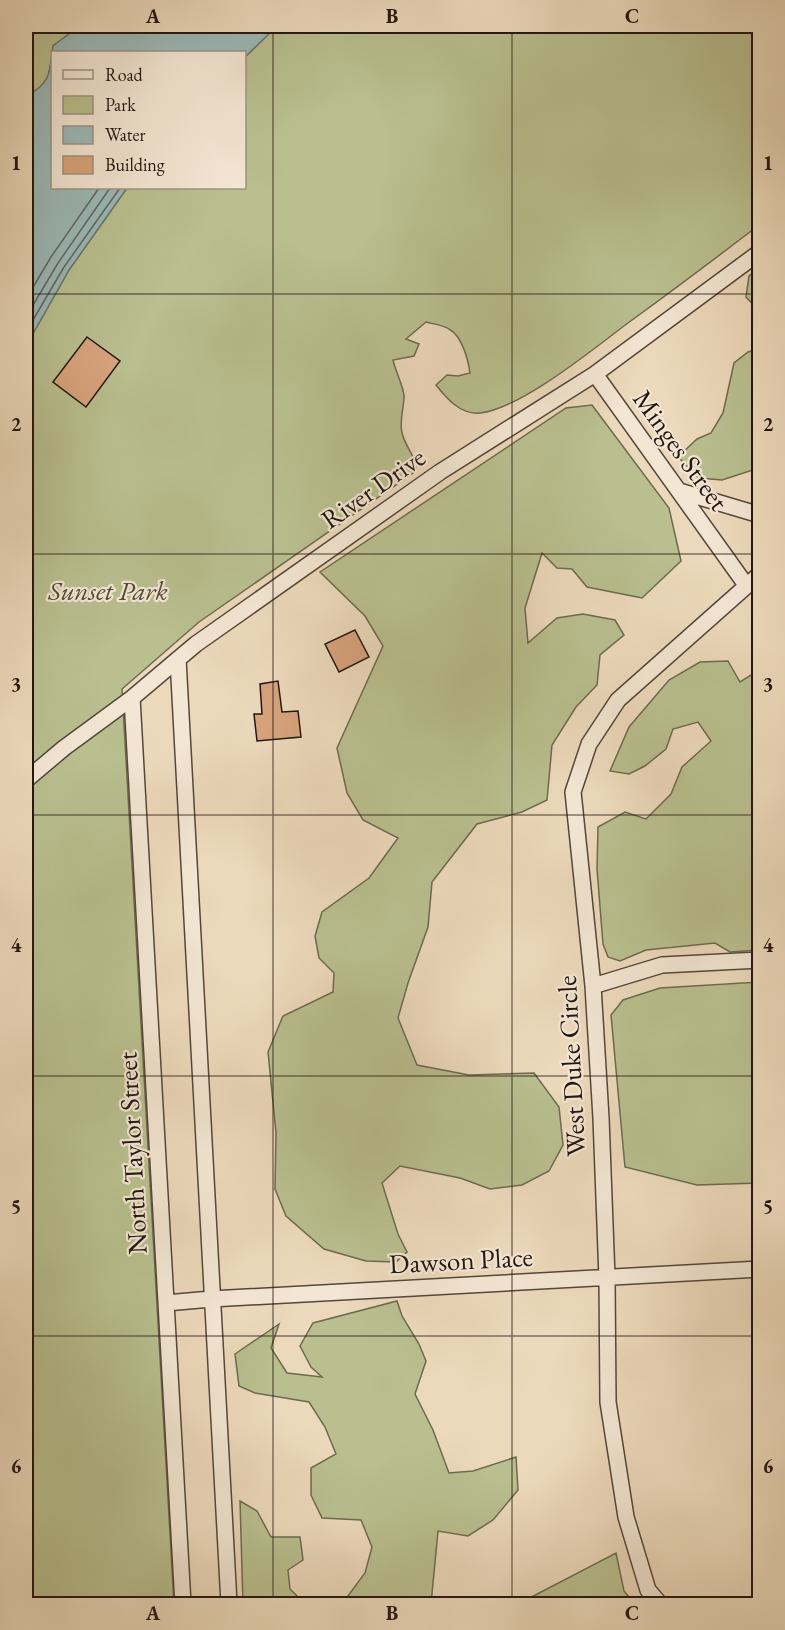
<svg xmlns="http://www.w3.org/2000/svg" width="785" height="1630" font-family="'EB Garamond',serif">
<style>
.green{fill:#b9bf8f;stroke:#6e6a50;stroke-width:1.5}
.water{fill:#9bb9b8;stroke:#6b7875;stroke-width:1.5}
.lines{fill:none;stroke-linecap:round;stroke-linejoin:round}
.shore{stroke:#5e6864;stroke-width:1.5}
.building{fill:#d7a37c;stroke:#221611;stroke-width:1.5}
.street-casing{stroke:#54473c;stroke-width:18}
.street{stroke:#f3e6d3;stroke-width:15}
.grid{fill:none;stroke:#221611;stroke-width:1.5;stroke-opacity:0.55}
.labels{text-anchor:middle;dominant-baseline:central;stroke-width:4.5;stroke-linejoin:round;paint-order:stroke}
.street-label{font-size:27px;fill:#221611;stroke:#f3e6d3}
.park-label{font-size:27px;font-style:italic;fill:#4f4937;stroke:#f3e6d3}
.neatline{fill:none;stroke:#221611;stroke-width:2}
.grid-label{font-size:20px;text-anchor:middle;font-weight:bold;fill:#221611}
</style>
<rect width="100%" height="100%" fill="#ecd9bb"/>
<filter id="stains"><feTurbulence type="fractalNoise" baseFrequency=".00333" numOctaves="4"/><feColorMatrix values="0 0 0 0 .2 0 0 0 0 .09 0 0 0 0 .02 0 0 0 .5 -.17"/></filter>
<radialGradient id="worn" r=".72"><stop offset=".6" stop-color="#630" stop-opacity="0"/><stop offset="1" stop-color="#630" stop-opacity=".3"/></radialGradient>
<path class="green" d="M26,26H80L53,46C50,72 51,84 26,96Z
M277,26H759V225C716,258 672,291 628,323C593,349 522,408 480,413C461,415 447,399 436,385L447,375L458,376L470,373C468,359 462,336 449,329C443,325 433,324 426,322L406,339L419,344L414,356L393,360C395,370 404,388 404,396C404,408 399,421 402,433C406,449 416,455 416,471L199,622L122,689L174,1604H26V346L69,270L127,188H244L245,57Z
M759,268V311L746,297L749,276Z
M759,349V468L722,480L699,478L678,457L697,439L711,433L723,413L734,363L748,352Z
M592,405L669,508L681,561L642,598L587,587L572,569L557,568L542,553L525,608L528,643L557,618L583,614L615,620L624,635L600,655L597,685L576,707L552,745L547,800L522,812L477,824L432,882L428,927L408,983L398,1018L417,1065L469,1075L534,1073L559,1107L563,1145L549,1171L522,1185L490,1189L460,1178L400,1166L382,1183L398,1234L407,1252L396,1262L366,1261L324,1249L286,1216L275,1189L276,1133L268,1052L283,1016L333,992L334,973L319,958L315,936L322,912L369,878L398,838L363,820L347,793L337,748L383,646L365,616L320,572L566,408Z
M728,661L740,682L759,670V950L730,952L715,943L646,950L620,961L608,957L603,944L597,869L598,827L625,812L646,819L671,794L682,767L711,741L698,722L673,729L666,749L645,766L629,774L610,771L629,727L669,680L700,662Z
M759,982V1183L697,1185L625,1167L611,1015L623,1000L660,988Z
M397,1301L402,1316L419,1344L426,1361L415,1394L433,1430L449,1473L473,1471L516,1457L518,1490L493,1520L468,1536L438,1531L431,1604H342L365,1573L372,1547L361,1520L322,1518L311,1495V1468L336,1454L325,1427L309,1402L255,1393L239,1386L235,1354L279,1324L271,1348L287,1373L322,1377L311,1367L300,1346L313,1323Z
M240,1501L257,1511L271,1537H300L303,1560L288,1570L290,1589L305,1604H243Z
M616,1553L624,1591L635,1604H518Z"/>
<path class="water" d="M80,26H277L245,57L244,52H52V188H127L69,270L26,346V96C51,84 50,72 53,46Z"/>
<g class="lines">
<path class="shore" d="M26,299L51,257L99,188
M26,317L58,263L110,188
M26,332L64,267L120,188"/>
</g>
<path class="building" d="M87,337L120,361L86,407L53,382Z
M355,630L369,657L339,672L325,644Z
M278,681L282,712L298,711L301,737L257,741L254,714H262L260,684Z"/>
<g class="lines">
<g class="street-casing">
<path id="street" d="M595,374L746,585
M679,491L760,515
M178,659L229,1604
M132,698L183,1604
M26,780L64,748L132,698L196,644L440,472L595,374L760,252
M593,986L662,965L760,960
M166,1303L211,1299L760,1269
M660,1604L648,1590L626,1517L608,1402L607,1278L601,1118L593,986L573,792L589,744L618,700L760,574"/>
</g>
<use href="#street" class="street"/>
</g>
<path class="grid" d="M273,26V1604M512,26V1604M26,294H760M26,554H760M26,815H760M26,1076H760M26,1336H760"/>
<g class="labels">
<g class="street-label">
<text transform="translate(681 450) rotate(54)">Minges Street</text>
<text transform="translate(373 488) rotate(-35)">River Drive</text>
<text transform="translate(571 1066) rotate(-93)">West Duke Circle</text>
<text transform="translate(132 1153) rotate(-93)">North Taylor Street</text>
<text transform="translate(461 1260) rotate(-3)">Dawson Place</text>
</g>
<g class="park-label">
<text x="108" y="590">Sunset Park</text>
</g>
</g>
<rect width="785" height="1630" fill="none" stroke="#ecd9bb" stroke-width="66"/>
<rect x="51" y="51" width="195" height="138" fill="#f3e6d3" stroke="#9f9385" stroke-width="1.5"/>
<rect x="63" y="70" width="30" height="9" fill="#f3e6d3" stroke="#9f9385" stroke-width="1.5"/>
<text x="105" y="81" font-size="18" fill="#221611">Road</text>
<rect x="63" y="96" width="30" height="18" fill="#b9bf8f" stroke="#9f9385" stroke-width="1.5"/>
<text x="105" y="111" font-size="18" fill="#221611">Park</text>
<rect x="63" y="126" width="30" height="18" fill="#9bb9b8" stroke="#9f9385" stroke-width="1.5"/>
<text x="105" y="141" font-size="18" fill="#221611">Water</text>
<rect x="63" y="156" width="30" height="18" fill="#d7a37c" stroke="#9f9385" stroke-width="1.5"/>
<text x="105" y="171" font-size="18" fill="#221611">Building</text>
<rect x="33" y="33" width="719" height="1564" class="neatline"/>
<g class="grid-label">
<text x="153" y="23">A</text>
<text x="392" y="23">B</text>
<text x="632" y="23">C</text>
<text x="16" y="170">1</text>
<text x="768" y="170">1</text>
<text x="16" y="431">2</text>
<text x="768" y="431">2</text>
<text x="16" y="691">3</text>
<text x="768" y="691">3</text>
<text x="16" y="952">4</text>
<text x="768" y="952">4</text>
<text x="16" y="1213">5</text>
<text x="768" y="1213">5</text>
<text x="16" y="1473">6</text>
<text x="768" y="1473">6</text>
<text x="153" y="1620">A</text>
<text x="392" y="1620">B</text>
<text x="632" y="1620">C</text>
</g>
<rect width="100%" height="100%" filter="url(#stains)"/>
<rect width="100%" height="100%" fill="url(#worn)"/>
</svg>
